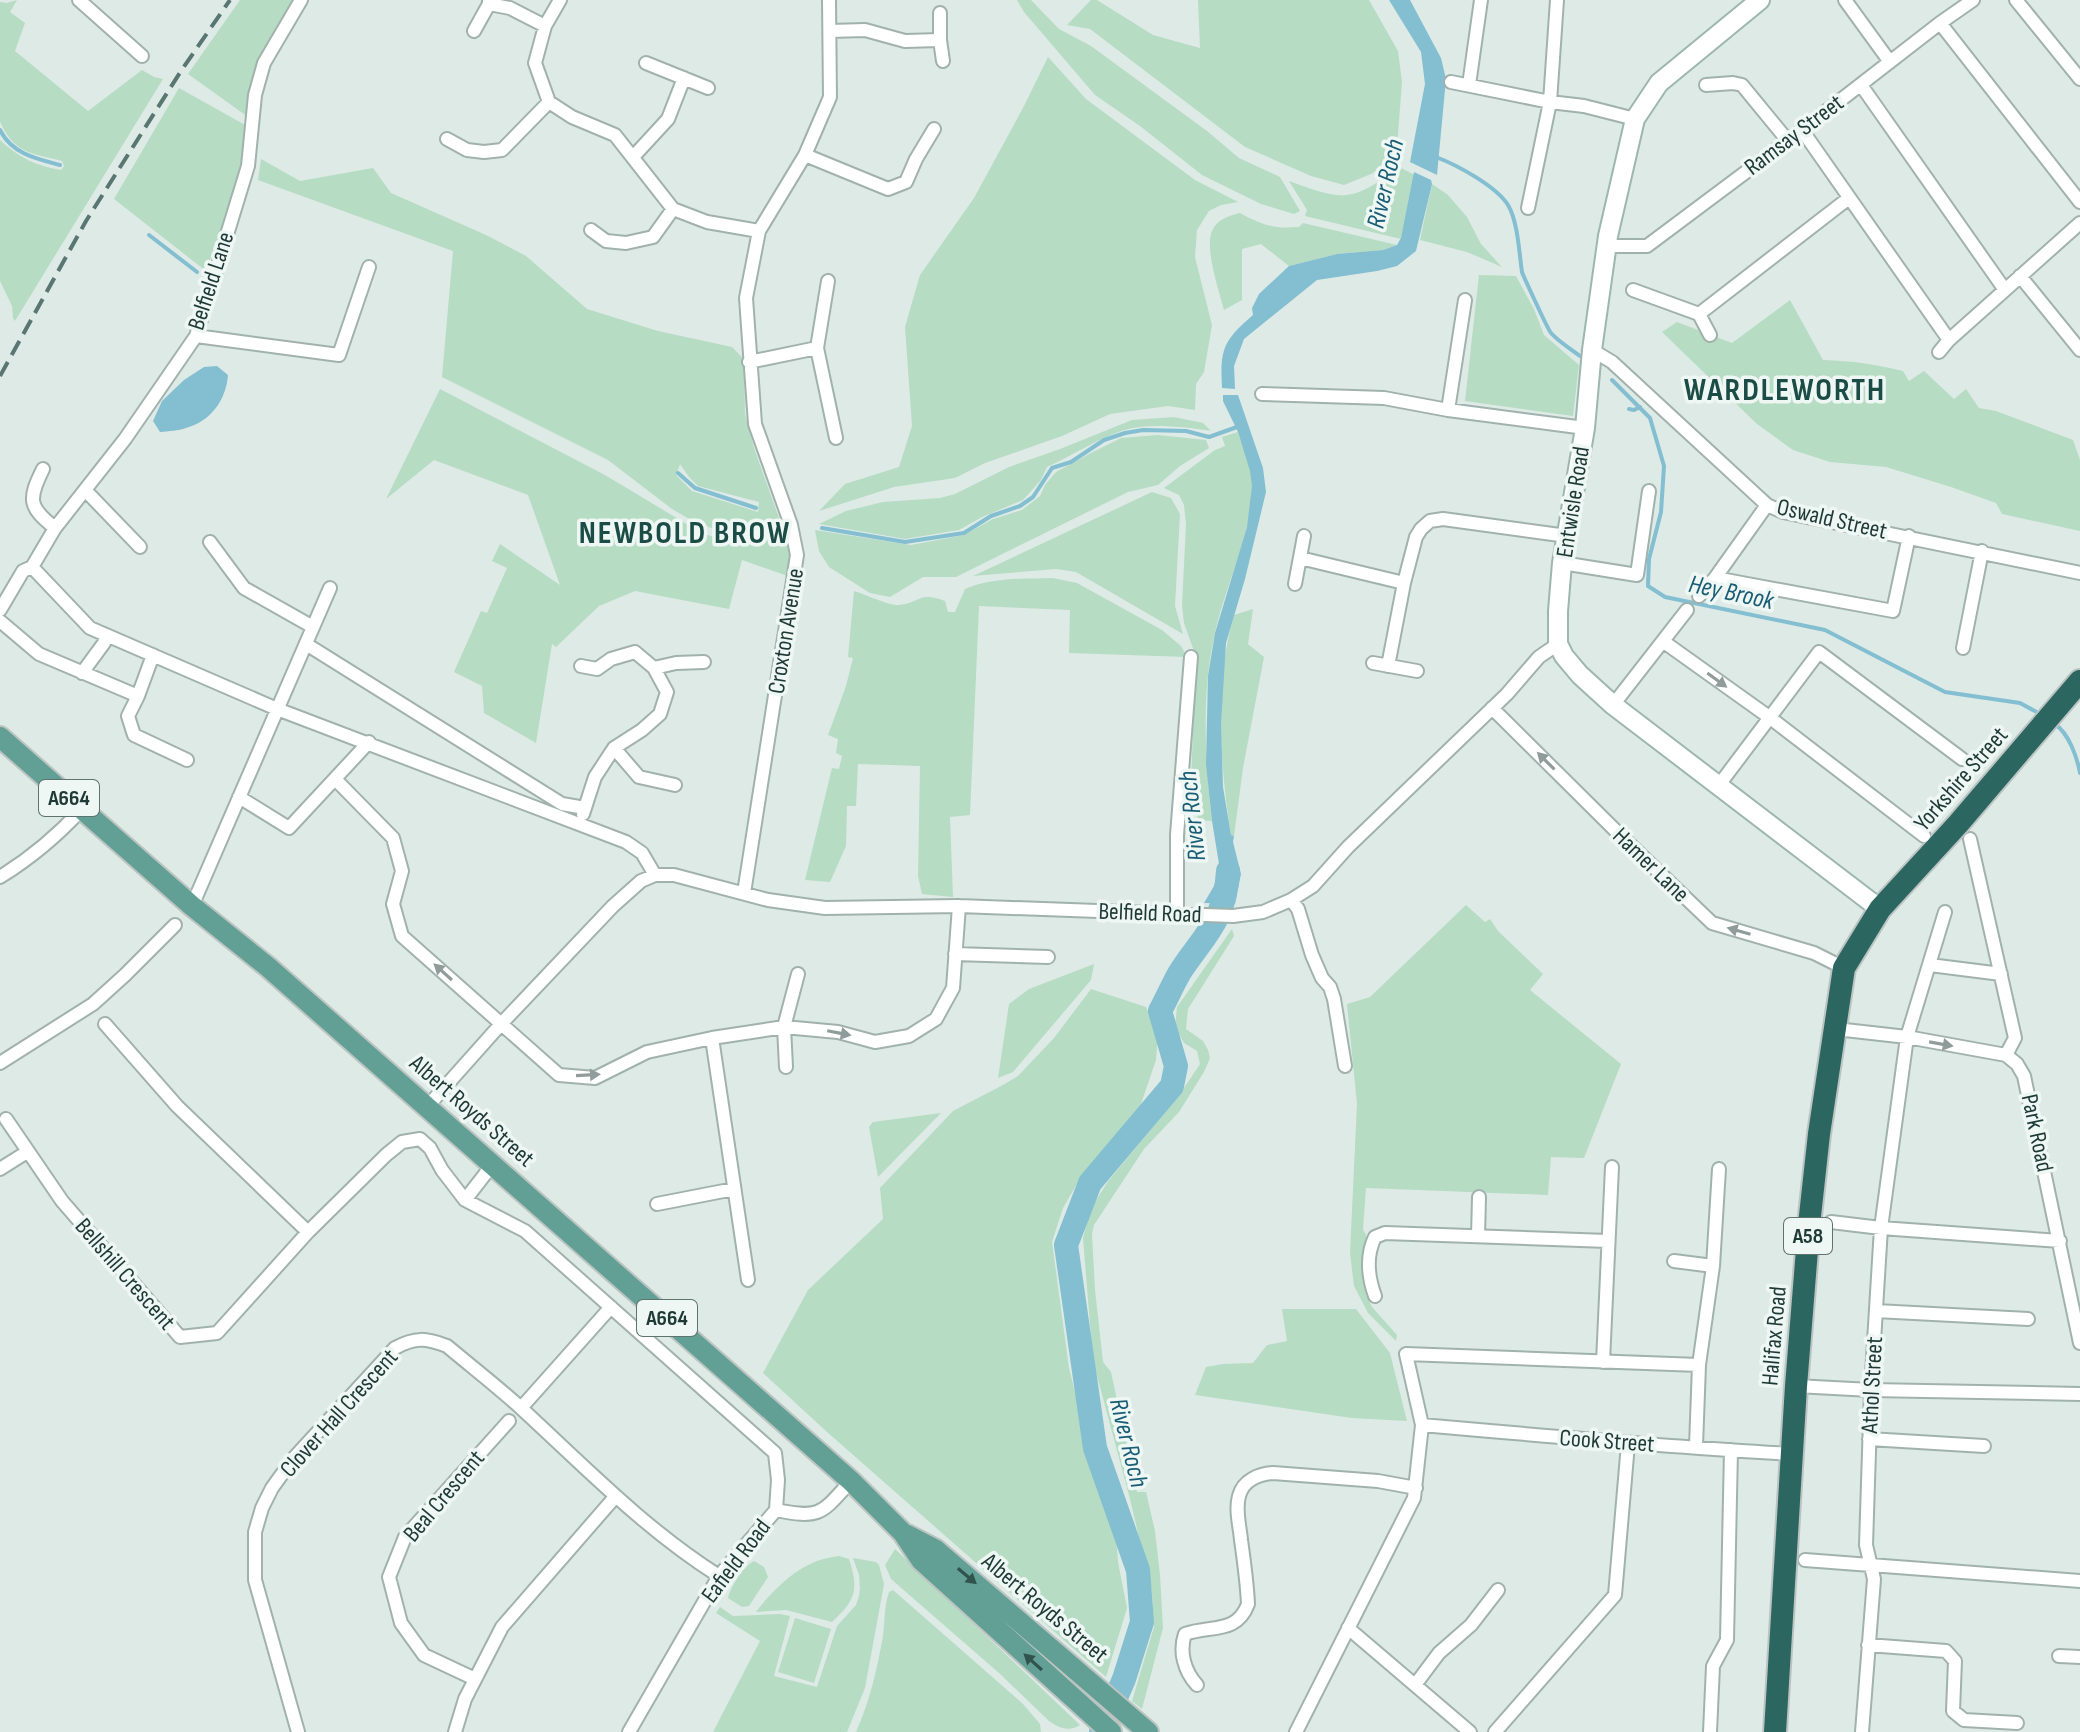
<svg xmlns="http://www.w3.org/2000/svg" width="2080" height="1732" font-family="'Sofia Sans Condensed',sans-serif">
<style>
.green{fill:#b6dcc4;fill-rule:evenodd}
.water{fill:#84bed1}
.lines{fill:none;stroke-linecap:round;stroke-linejoin:round}
.stream{stroke:#84bed1;stroke-width:4}
.river{stroke:#84bed1;stroke-width:24}
.street-casing{stroke:#a1b2ad;stroke-width:16}
.secondary-casing{stroke:#9db6af;stroke-width:22}
.primary-casing{stroke:#bcc4c2;stroke-width:24}
.highway-casing{stroke:#bcc4c2;stroke-width:26}
.street{stroke:#fff;stroke-width:12}
.secondary{stroke:#fff;stroke-width:18}
.primary{stroke:#62a096;stroke-width:20}
.highway{stroke:#2b6660;stroke-width:22}
.rail{stroke:#597671;stroke-width:4;stroke-dasharray:16 8;stroke-linecap:butt}
.oneway{fill:#8f9c9a}
.oneway2{fill:#30544d}
.labels{text-anchor:middle;dominant-baseline:central;stroke-width:7;stroke-linejoin:round;paint-order:stroke}
.shield{fill:#eef7f3;stroke:#5d736e;stroke-width:2}
.shield-label{font-size:22px;font-weight:bold;fill:#1f3a35}
.street-label{font-size:24px;fill:#1f3a35;stroke:#eef7f3}
.water-label{font-size:26px;font-style:italic;fill:#195d76;stroke:#eef7f3}
.district-label{font-size:32px;font-weight:bold;letter-spacing:2px;fill:#1b4c45;stroke:#eef7f3}
</style>
<rect width="100%" height="100%" fill="#deeae6"/>
<path class="green" d="M17,0L10,12L25,23L15,51L88,111L142,70L154,77L163,79L15,321L13,318L12,306L0,281V140C18,157 36,166 61,170L64,166L62,161C31,153 15,154 0,122V2L7,3Z
M240,0H295L248,117L188,74Z
M1017,0H1031L1059,29L1091,46L1207,131L1239,158L1280,177L1300,211L1294,214L1261,204L1202,175L1140,126L1095,95L1024,12Z
M1091,0H1097L1153,35L1200,48L1198,0H1369L1398,51L1402,82L1397,147L1393,160L1371,174L1344,185L1311,176L1245,147L1090,29L1067,25Z
M1048,57L1086,99L1195,180L1238,202L1221,205L1209,211L1197,230L1195,257L1212,325L1204,372L1196,384L1195,410L1168,406L1110,414L1062,436L985,463L955,478L894,487L819,511L845,484L899,467L912,426L905,327L920,275L974,198L1023,108Z
M179,88L247,126L243,166L206,271L114,199Z
M261,159L300,181L373,168L391,193L486,235L526,256L587,309L658,331L732,347L744,359L745,414L755,451L783,529L755,533L714,529L691,520L672,509L608,460L442,377L453,251L258,180ZM680,464L689,477L698,486L759,502L758,512L692,491L676,475Z
M1399,167L1415,175L1401,239L1305,216L1307,210L1289,181C1344,201 1351,203 1399,167Z
M1432,184L1448,195L1467,217L1481,244L1502,267L1467,252L1420,240Z
M1240,213C1262,225 1274,229 1299,227L1303,223L1397,245L1383,250L1337,254L1289,266L1261,244L1242,249V300L1224,310C1219,291 1206,253 1211,234C1215,220 1228,216 1240,213Z
M1479,275L1516,276L1534,309L1544,335L1579,365L1573,416L1465,401Z
M1790,300L1823,360C1854,361 1873,364 1903,371L1909,381L1924,371L1954,399L1966,389L1979,408L1996,411L2073,440L2080,460V531L2002,514L1996,503L1951,487L1886,467L1830,462L1793,450L1757,424L1662,332L1677,322L1732,343Z
M440,389L605,475L700,532L719,539L755,542L786,538L789,555L788,576L742,560L729,609L635,591L599,606L556,647L552,644L536,743L484,713L482,686L454,672L481,611L487,613L507,568L492,561L500,544L560,585L528,495L434,460L386,499Z
M1174,417L1203,423L1211,431C1188,427 1151,423 1128,429C1101,436 1074,455 1047,467L1041,480L1023,500L982,517L959,530L905,539L819,524L846,511L883,502L940,498L955,494L1009,467L1060,449L1132,420Z
M1238,432C1243,449 1252,467 1252,485C1253,532 1225,586 1215,633C1201,694 1205,759 1212,821L1198,820L1191,782L1196,657L1184,623L1182,606L1186,524L1184,505L1179,495L1164,488L1215,450L1225,446L1222,437Z
M1158,435L1206,440L1209,448L1180,466L1158,485L1128,492L956,577H923L890,597L870,593L829,567L819,551L815,530L911,545L964,535L993,519L1022,510L1040,496L1045,485L1056,472L1089,454L1121,438Z
M1152,492L1171,498L1180,514L1175,606L1183,634L1076,572L1056,569L973,576Z
M1053,578L1077,583L1162,630L1181,646L1187,657L1069,653L1070,610L979,606L970,815L950,817L953,897L922,894L918,876L920,766L858,764L856,806H847L846,846L830,882L805,880L832,768L839,769L842,756L836,753L838,739L828,735L846,686L853,658L848,657L854,591C865,594 889,606 899,605C921,603 918,591 945,601L948,612H955L965,589C993,577 1023,579 1053,578Z
M1253,609L1248,644L1264,657L1243,768L1234,836L1231,835C1220,766 1214,683 1234,615Z
M1466,905L1485,922L1490,919L1498,931L1543,974L1530,990L1621,1064L1584,1158L1551,1157L1548,1195L1366,1188L1363,1229L1367,1237L1364,1266L1366,1295L1372,1307L1397,1335L1396,1341L1368,1313L1354,1286L1350,1253L1357,1104L1347,1004L1370,997Z
M1232,929L1234,936L1188,1009L1186,1029L1203,1041L1208,1050L1210,1058L1204,1072L1179,1112L1144,1149L1094,1225L1092,1234L1095,1290L1103,1362L1111,1372L1137,1492H1146L1155,1531L1160,1575L1163,1628L1142,1709L1132,1701L1154,1627L1152,1592L1130,1499L1093,1361L1083,1238L1091,1208L1109,1180L1178,1097L1200,1064L1197,1051L1184,1043L1175,1027L1177,1007Z
M1094,964L1091,980L1013,1072L998,1078L1009,1004L1029,989Z
M1091,989L1146,1007L1158,1035L1156,1060L1141,1104L1122,1132L1078,1182L1063,1208L1052,1242L1069,1368L1096,1478L1116,1534L1118,1562L1127,1608L1106,1677L827,1432L763,1373L808,1290L883,1219L880,1188L953,1111L1003,1085L1018,1076L1054,1038Z
M941,1113L878,1177L869,1127L873,1122Z
M1282,1309H1356L1390,1353L1407,1421L1352,1418L1195,1395L1206,1367L1223,1364L1253,1363L1267,1345L1287,1341Z
M895,1549L1080,1725C1070,1732 1058,1728 1049,1721L999,1673L891,1579L885,1565Z
M839,1556L849,1559C859,1590 856,1600 832,1622L786,1610L756,1612C771,1592 795,1568 820,1560C826,1558 833,1557 839,1556Z
M853,1558L876,1562L879,1565L884,1584L865,1688L847,1732H713L760,1641L716,1613L720,1607L733,1616L780,1614L790,1616L774,1676L817,1687L837,1626L856,1605L859,1596L860,1588L859,1575Z
M754,1561L764,1567L768,1577L749,1606L742,1607L728,1598C731,1586 743,1567 754,1561Z
M893,1590L1023,1704L1040,1724L1041,1732H856C870,1701 877,1669 883,1636C885,1621 884,1606 889,1592Z
M795,1618L831,1629L814,1683L778,1672Z"/>
<path class="water" d="M1389,0H1410L1441,58L1446,79L1437,175L1410,162L1425,84L1421,52Z
M1414,172L1431,180L1432,184L1416,251L1397,266L1377,271L1317,280L1244,339L1234,366L1235,389L1222,388C1220,349 1223,341 1253,315L1252,308L1259,294L1289,266L1337,254L1383,250L1397,245L1401,238Z
M217,366L228,375C226,400 211,421 186,428C178,431 169,431 160,432L153,421L162,401L184,380L204,367Z
M1223,395H1238L1263,468L1266,492L1245,579L1226,643L1221,724L1223,787L1231,835L1234,836L1233,842L1241,874L1235,904L1204,903L1214,886L1220,870L1212,821L1206,764L1208,676L1215,633L1247,527L1252,486L1250,471L1238,432L1223,401Z"/>
<g class="lines">
<path class="stream" d="M0,130C12,154 37,159 60,165
M1436,157C1457,165 1496,186 1508,205C1518,222 1519,252 1522,272C1523,275 1548,330 1551,333C1559,342 1571,349 1580,356
M149,235L197,272
M1612,380L1650,418L1664,466L1661,512L1649,559L1648,586L1665,597L1825,630L1945,692L2020,703L2042,715
M1629,409L1634,410L1640,407
M678,473L695,488L756,508
M822,528L905,542L964,533L991,516L1020,506L1033,497L1052,468L1071,462L1104,440L1125,433L1143,430L1186,431L1209,437L1237,427
M2055,724C2069,734 2077,757 2080,773"/>
<path class="river" d="M1101,1732L1124,1679L1142,1622L1138,1570L1095,1448L1066,1245L1090,1183L1172,1086L1176,1066L1160,1011C1167,998 1173,984 1180,972C1205,934 1225,921 1228,871"/>
<g class="street-casing">
<path id="street" d="M79,0L142,56
M560,0L545,26L535,63L549,102L572,117L615,135L673,209L707,222L759,231
M1845,0L1890,62
M2016,0L2080,79
M489,4L510,8L545,26
M940,13V40L943,61
M1940,23L2080,202
M474,31L489,4V0
M830,31L865,30L905,41L940,40
M646,63L708,88
M1451,82L1550,102L1584,106L1635,119
M1469,85L1481,0
M1706,85L1733,83L1742,85L1788,141
M1861,85L2005,290
M1802,130L1949,340
M447,139L467,150L484,152L502,150L549,102
M805,155L888,189L906,182L916,159L934,129
M633,157L668,119L684,78
M1528,208L1550,102L1557,0
M591,230L606,241L626,243L653,237L673,209
M1606,246H1647L1802,130L1940,23L1973,0
M2020,276L2080,350
M828,281L817,348L836,438
M1633,290L1699,314L1849,198
M1699,314L1710,335
M196,336L339,355L369,267
M1592,350L1612,362L1767,505L1783,512L2080,573
M1939,352L1949,340L2080,223
M749,362L817,348
M1262,394L1384,398L1448,410L1585,428
M1448,410L1465,300
M43,469C28,499 28,507 55,528
M85,490L140,547
M210,542L244,588L313,627
M1300,558L1404,583
M1562,563L1637,575L1649,491
M32,567L90,628L277,709L626,842L642,853L655,875
M1715,578L1893,611L1909,536
M1295,584L1304,536
M1699,596L1715,578L1767,505
M0,610L23,571L32,567L55,528L125,439L196,336L248,166L255,95L264,63L301,0
M0,621L39,654L138,696
M1664,642L1769,717L1924,836
M306,644L562,804L585,808
M1963,648L1982,551
M153,655L138,696L128,716L134,735L187,760
M1373,663L1417,671
M581,666L597,669L611,659L635,652L654,668L667,692L660,714L642,730L614,748L595,777L583,814
M1388,666L1404,583L1416,537L1421,529L1430,521L1443,519L1567,536
M654,668L676,663L704,662
M82,673L104,643L106,635
M1613,705L1687,610
M1492,708L1619,834L1712,923L1814,953L1844,968
M614,748L639,777L675,785
M335,779L393,838L402,871L393,904L402,936L559,1075L595,1078L647,1052L712,1038L784,1027L838,1032L875,1042L909,1036L936,1019L953,988L959,906
M1719,785L1819,652L1962,759
M239,797L289,828L369,742
M1970,839L2015,1038L2006,1055
M0,877C31,858 57,836 82,809
M744,893L797,555L791,525L755,424L746,298L759,231L805,155L830,97L829,0
M1291,900L1298,909L1312,955L1322,978L1330,987L1334,999L1345,1066
M192,906L330,588
M1177,914V835L1191,657
M955,954L1048,957
M1930,965L2001,974
M105,1024L177,1106L308,1232
M1836,1029L1907,1037L2006,1055L2017,1064L2024,1076L2080,1343
M712,1038L748,1280
M0,1063L93,1004L125,975L175,925
M786,1067L784,1027L798,974
M427,1107L501,1024L613,906L641,881L655,875H674L768,900L825,908L959,906L1233,916L1263,912L1291,900L1313,886L1348,847L1507,694L1539,657L1558,644
M6,1119L62,1201L180,1337L217,1333L308,1232L386,1155L402,1142L420,1139L430,1148L442,1170L465,1200L525,1231L775,1453L778,1480L776,1510
M0,1169L27,1152
M465,1200L493,1164
M657,1204L734,1189
M1831,1222L1881,1228L2060,1241
M1478,1236L1479,1197
M1674,1261L1713,1266
M1375,1296C1368,1277 1366,1255 1375,1237L1385,1233L1608,1241
M1876,1311L2028,1319
M1603,1362L1612,1167
M1796,1386L1871,1390L2080,1394
M521,1408L611,1307
M1422,1425C1545,1436 1669,1447 1792,1454
M1869,1439L1984,1446
M1696,1446L1699,1365L1713,1266L1719,1169
M1805,1560L2080,1581
M1348,1628L1470,1732
M1868,1645L1946,1651L1955,1661L1953,1711L1964,1720L2017,1723
M2059,1656L2080,1657
M475,1679L424,1655L401,1623L389,1577L405,1537L509,1421
M1197,1685C1184,1671 1179,1651 1185,1634C1211,1625 1237,1634 1248,1604C1247,1582 1244,1561 1241,1540C1240,1527 1235,1510 1239,1496C1243,1480 1259,1474 1273,1473L1378,1481L1416,1488
M1415,1685L1439,1653L1471,1625L1498,1590
M298,1732L255,1580V1532L262,1508L272,1488L293,1459L395,1348C415,1337 426,1338 447,1346C472,1367 498,1387 522,1409C586,1468 646,1530 719,1576
M455,1732L465,1699L502,1627L615,1497
M629,1732L719,1576L776,1510C821,1519 821,1514 851,1481
M1296,1732L1414,1498L1422,1425L1406,1354L1699,1365
M1495,1732L1615,1595L1628,1444
M1710,1732L1713,1666L1727,1640L1731,1450
M1862,1732L1874,1579L1866,1545L1871,1390L1881,1228L1907,1037L1945,912"/>
</g>
<g class="secondary-casing">
<path id="secondary" d="M1760,0L1659,83L1635,119L1608,236L1592,350L1585,428L1562,563L1558,611V644L1564,656L1580,675L1613,705L1880,909"/>
</g>
<g class="primary-casing">
<path id="primary" d="M0,737L192,906L268,967L851,1481L903,1533L921,1560L1111,1732
M907,1535L936,1550L1148,1732"/>
</g>
<g class="highway-casing">
<path id="highway" d="M1775,1732L1796,1386L1809,1225L1819,1134L1844,968L1880,909L1958,824L2080,681"/>
</g>
<use href="#street" class="street"/>
<use href="#secondary" class="secondary"/>
<use href="#primary" class="primary"/>
<use href="#highway" class="highway"/>
<path class="rail" d="M0,376L86,221L181,71L230,0"/>
</g>
<defs><path id="oneway-solid" d="M-6-.8H1V-3.2L6.5 0L1 3.2V.8H-6Z" transform="scale(2)"/></defs>
<g class="oneway">
<use href="#oneway-solid" transform="translate(1717 680) rotate(36)"/>
<use href="#oneway-solid" transform="translate(1546 761) rotate(-135)"/>
<use href="#oneway-solid" transform="translate(1739 931) rotate(-164)"/>
<use href="#oneway-solid" transform="translate(443 972) rotate(-138)"/>
<use href="#oneway-solid" transform="translate(839 1033) rotate(11)"/>
<use href="#oneway-solid" transform="translate(1941 1044) rotate(10)"/>
<use href="#oneway-solid" transform="translate(588 1075) rotate(-3)"/>
</g>
<g class="oneway2">
<use href="#oneway-solid" transform="translate(967 1576) rotate(40)"/>
<use href="#oneway-solid" transform="translate(1033 1662) rotate(-138)"/>
</g>
<g class="labels">
<g class="shield">
<rect x="39" y="780" width="60" height="36" rx="6"/>
<rect x="1784" y="1218" width="48" height="36" rx="6"/>
<rect x="637" y="1300" width="60" height="36" rx="6"/>
</g>
<g class="shield-label">
<text x="69" y="798">A664</text>
<text x="1808" y="1236">A58</text>
<text x="667" y="1318">A664</text>
</g>
<g class="street-label">
<text transform="translate(1794 135) rotate(-37)">Ramsay Street</text>
<text transform="translate(211 281) rotate(-72)">Belfield Lane</text>
<text transform="translate(1573 502) rotate(-81)">Entwisle Road</text>
<text transform="translate(1832 519) rotate(13)">Oswald Street</text>
<text transform="translate(786 631) rotate(-81)">Croxton Avenue</text>
<text transform="translate(1961 779) rotate(-49)">Yorkshire Street</text>
<text transform="translate(1651 865) rotate(44)">Hamer Lane</text>
<text transform="translate(1150 913) rotate(2)">Belfield Road</text>
<text transform="translate(472 1111) rotate(41)">Albert Royds Street</text>
<text transform="translate(2037 1133) rotate(78)">Park Road</text>
<text transform="translate(125 1274) rotate(49)">Bellshill Crescent</text>
<text transform="translate(1774 1336) rotate(-85)">Halifax Road</text>
<text transform="translate(1872 1385) rotate(-87)">Athol Street</text>
<text transform="translate(339 1413) rotate(-48)">Clover Hall Crescent</text>
<text transform="translate(1607 1441) rotate(4)">Cook Street</text>
<text transform="translate(444 1496) rotate(-50)">Beal Crescent</text>
<text transform="translate(736 1561) rotate(-53)">Eafield Road</text>
<text transform="translate(1045 1608) rotate(40)">Albert Royds Street</text>
</g>
<g class="water-label">
<text transform="translate(1386 184) rotate(-77)">River Roch</text>
<text transform="translate(1731 593) rotate(12)">Hey Brook</text>
<text transform="translate(1193 816) rotate(-96)">River Roch</text>
<text transform="translate(1128 1443) rotate(76)">River Roch</text>
</g>
<g class="district-label">
<text x="1785" y="390">WARDLEWORTH</text>
<text x="685" y="533">NEWBOLD BROW</text>
</g>
</g>
</svg>
